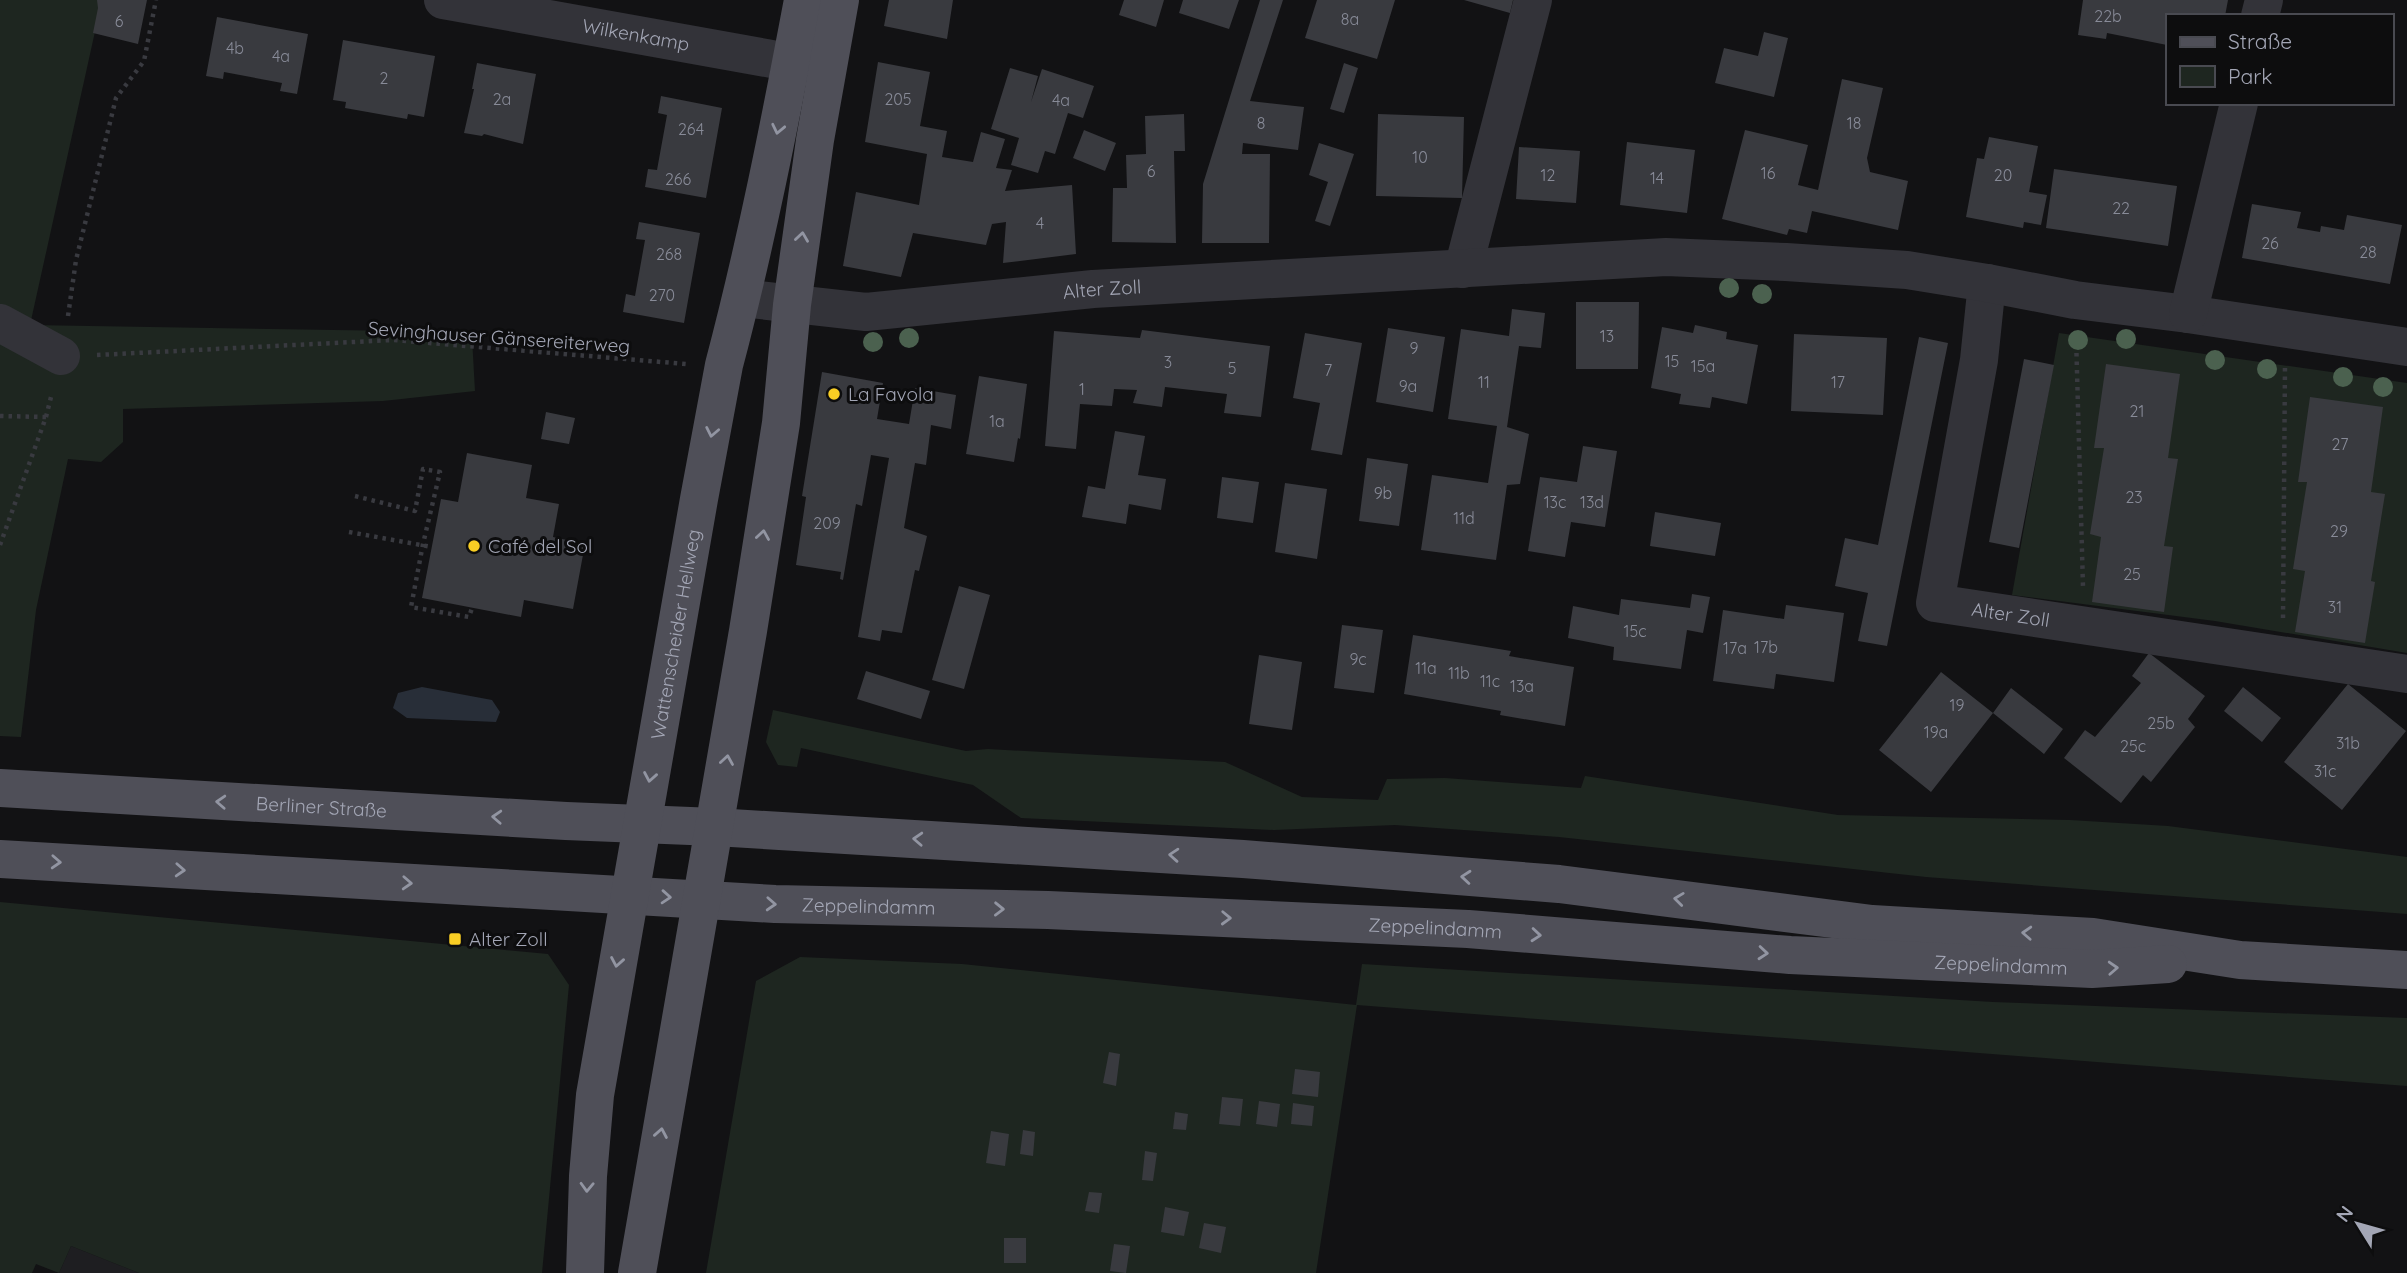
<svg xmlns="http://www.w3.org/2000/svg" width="2407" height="1273" font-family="Quicksand,sans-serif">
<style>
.built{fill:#1e1e21}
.green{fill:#1e2620}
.water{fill:#282e38}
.building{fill:#393a3f}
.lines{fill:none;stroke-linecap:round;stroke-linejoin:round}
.path{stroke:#393a40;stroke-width:4.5;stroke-dasharray:3.5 5;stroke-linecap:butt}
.minor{stroke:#333339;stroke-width:38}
.major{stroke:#4f4f58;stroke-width:38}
.tree{fill:#4b614f}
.oneway{stroke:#9295a2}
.poi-dot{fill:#f9ce24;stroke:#0d0d0e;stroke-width:2.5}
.labels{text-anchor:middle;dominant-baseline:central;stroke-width:6;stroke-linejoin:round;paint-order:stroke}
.number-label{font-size:16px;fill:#888b98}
.street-label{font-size:19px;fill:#a3a6b5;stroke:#0d0d0e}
.poi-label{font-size:19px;fill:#a3a6b5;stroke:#0d0d0e;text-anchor:start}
</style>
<rect width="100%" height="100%" fill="#121214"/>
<path class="built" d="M71,1246L139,1273H59Z"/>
<path class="green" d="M0,0H102L30,325L399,331L472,338L475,391L383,401L123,409V442L101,462L68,459L36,610L21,737L0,736Z
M2059,333L2407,383V653L2215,621L2012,595Z
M773,710L966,751L988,749L1225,762L1302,797L1378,800L1387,779L1445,778L1581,788L1585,776L1838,815L2070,820L2168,826L2407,857V914L1926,877L1559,837L1395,825L1274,830L1021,818L973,785L801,748L797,767L778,765L766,742Z
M0,902L548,954L569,985L542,1273H139L71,1246L59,1273L36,1264L32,1273H0Z
M800,957L962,964L1356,1005L1362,964L1993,1002L2407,1018V1086L1357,1005L1316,1273H706L756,981Z"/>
<path class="water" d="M422,687L492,700L500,712L496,722L407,718L393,708L398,693Z"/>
<path class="building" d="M97,0H147L138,44L93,33L98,8Z
M889,0H953L947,39L884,26Z
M1124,0H1164L1156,27L1119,15Z
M1183,0H1239L1229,29L1179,13Z
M1260,0H1283L1250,101L1304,107L1298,150L1243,143L1242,154H1270L1269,243H1202L1203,184Z
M1317,0H1395L1377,59L1305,38Z
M1464,0H1513L1510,13Z
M2083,0H2228L2225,16H2167V45L2107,33L2106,39L2078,35Z
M217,17L308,34L297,94L280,91L282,83L224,72L223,79L206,76Z
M1764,32L1788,38L1774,97L1715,83L1724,48L1758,56Z
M343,40L435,56L424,117L408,114L407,119L345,108L346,102L333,100Z
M878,62L930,72L920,126L947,131L942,157L973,162L981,132L1005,139L996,168L1012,170L1005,191L1072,185L1076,254L1003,263L1006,222L992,224L986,245L913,233L901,277L843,266L856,192L919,205L927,154L865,142Z
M477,63L536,74L523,144L484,134L482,136L464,133L474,89H472Z
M1344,63L1358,68L1344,113L1330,109Z
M1010,68L1038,76L1031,102L1042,69L1094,86L1083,118L1068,113L1055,154L1045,151L1038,173L1011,165L1019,138L991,129Z
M1842,79L1883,88L1867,158L1870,172L1908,181L1898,230L1812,211L1807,233L1789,229L1787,235L1722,219L1745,130L1808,145L1798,185L1818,190Z
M661,96L722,108L706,198L645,187L648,169L657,170L667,115L658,113Z
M1184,114L1185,151H1174L1176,243L1112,242L1113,188H1127L1126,155L1146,154L1145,116Z
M1378,114L1464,117L1462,198L1376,196Z
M1084,130L1116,143L1105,171L1073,158Z
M1989,137L2038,146L2029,192L2047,195L2041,225L2024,222L2023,228L1966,217L1977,158L1984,159Z
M1627,142L1695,150L1687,213L1620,205Z
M1319,143L1354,154L1330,226L1315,221L1328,182L1309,175Z
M1519,147L1580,151L1576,203L1516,199Z
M2054,169L2177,186L2168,246L2046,228Z
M2252,204L2301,212L2297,228L2320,232L2321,226L2344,230L2347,215L2402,225L2390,284L2242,258Z
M639,222L700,233L684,323L623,312L626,294L635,296L645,240L636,239Z
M1576,302H1639L1638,369H1576Z
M1512,309L1545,313L1541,348L1519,346L1507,427L1529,434L1520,484L1507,485L1496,560L1421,550L1432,475L1488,483L1497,426L1448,419L1461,329L1509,336Z
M1695,325L1727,332L1726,339L1758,345L1747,404L1712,397L1710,408L1679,404L1681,394L1651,388L1662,327L1693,333Z
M1388,328L1445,337L1433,412L1376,402Z
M1142,330L1270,346L1261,417L1224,413L1227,394L1165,387L1162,407L1133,403L1137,390L1114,389L1112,406L1080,404L1076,449L1045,446L1054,331L1140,338Z
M1305,333L1362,343L1342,455L1311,450L1320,403L1293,398Z
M1794,334L1887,338L1883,415L1791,411Z
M1919,337L1948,343L1887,646L1858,641L1868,593L1835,586L1845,538L1878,545Z
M2024,359L2054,365L2019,548L1989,542Z
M2106,364L2180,374L2168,458L2178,459L2164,546L2173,547L2164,612L2092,602L2101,537L2090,534L2104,448H2094Z
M822,372L883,383L877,419L909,424L915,388L956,395L951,429L931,425L926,465L915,463L904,528L927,536L919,571L915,570L902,633L882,630L880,641L858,637L889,458L871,455L862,506L856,504L843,580L840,579L841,572L796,565L806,497L802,496Z
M979,376L1027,384L1020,439L1018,438L1014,462L966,454Z
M2310,397L2383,407L2371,492L2385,494L2371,581L2375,582L2365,643L2295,632L2305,571L2293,569L2307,482H2298Z
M546,412L575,418L569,444L541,439Z
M1115,431L1145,436L1138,475L1166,479L1161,510L1129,504L1126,524L1082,517L1088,486L1105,489Z
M1583,446L1617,451L1605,527L1571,522L1565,557L1528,551L1540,477L1577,482Z
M467,453L532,465L526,498L559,504L553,537L585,544L573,609L524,600L521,617L422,598L441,499L458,502Z
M1367,458L1408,464L1399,526L1359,521Z
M1222,477L1259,482L1253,523L1217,518Z
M1285,483L1327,489L1317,559L1275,552Z
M1655,512L1721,523L1715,556L1650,546Z
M959,586L990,595L964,689L932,680Z
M1692,594L1710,597L1703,633L1687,630L1681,669L1613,660L1614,647L1568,638L1573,606L1619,615L1621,599L1690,608Z
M1786,605L1844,613L1834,682L1776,674L1774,689L1713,681L1723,610L1784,619Z
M1342,625L1383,630L1374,693L1334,688Z
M1413,635L1511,651L1509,656L1574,667L1565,726L1500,715L1501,711L1404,694Z
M2149,653L2205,696L2188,719L2195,727L2151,782L2143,775L2121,803L2064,758L2085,730L2095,737L2141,683L2132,676Z
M1259,655L1302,662L1292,730L1249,724Z
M866,671L930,691L921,719L857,699Z
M1941,672L1993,713L1931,792L1879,750Z
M2348,684L2406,731L2342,810L2284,762Z
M2243,687L2281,718L2262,742L2224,711Z
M2011,688L2063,729L2044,754L1993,713Z
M1109,1052L1120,1054L1116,1086L1103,1083Z
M1295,1069L1320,1072L1318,1097L1292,1094Z
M1222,1097L1243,1099L1240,1126L1219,1124Z
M1259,1101L1280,1104L1277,1127L1256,1124Z
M1293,1103L1314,1106L1312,1126L1291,1124Z
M1175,1112L1188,1114L1186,1130L1173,1129Z
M1023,1130L1035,1132L1033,1156L1020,1154Z
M991,1131L1009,1134L1005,1166L986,1163Z
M1145,1151L1157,1153L1153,1181L1142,1180Z
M1089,1192L1102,1193L1099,1213L1085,1211Z
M1165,1207L1189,1212L1184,1236L1161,1232Z
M1204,1223L1226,1227L1221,1253L1199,1248Z
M1004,1238H1026V1263H1004Z
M1114,1244L1130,1246L1126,1273L1110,1271Z"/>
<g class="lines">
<path class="path" d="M68,316L76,260L116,98L144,61L156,0
M2076,336L2083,587
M97,355L393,340L686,364
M0,416L46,417
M355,496L415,511L423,469L440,472L423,544L411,607L469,617L472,608
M349,532L432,547
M0,545L46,417L52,393
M2283,618L2285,365"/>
<g class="minor">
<path id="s1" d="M443,0L822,68"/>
<path d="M2260,16L2264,0"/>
<path d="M1463,269L1533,0"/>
<path id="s2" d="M1987,283L1979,360L1935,603L2407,674"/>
<path id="s3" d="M742,298L866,312L1093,289L1666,257L1786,262L1907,270L1987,283L2075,300L2188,314L2407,347"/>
<path d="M2188,314L2239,103"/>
<path d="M0,323L61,356"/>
</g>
<g class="major">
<path id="s4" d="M0,788L566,821L715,827L1243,859L1559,884L1872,924L2093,937L2240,960L2407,970"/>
<path id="s5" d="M0,859L775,904L1048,910L1468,929L1790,955L2092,969L2168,964"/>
<path id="s6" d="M585,1273L588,1176L595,1095L699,499L724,365C756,244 780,122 803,0"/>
<path d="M637,1273L748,631L781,423L792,305L815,140L840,0"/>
</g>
</g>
<g class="tree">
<circle cx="1729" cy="288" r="10"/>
<circle cx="1762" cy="294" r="10"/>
<circle cx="909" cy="338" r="10"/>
<circle cx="2126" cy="339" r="10"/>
<circle cx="2078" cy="340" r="10"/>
<circle cx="873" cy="342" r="10"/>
<circle cx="2215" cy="360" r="10"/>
<circle cx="2267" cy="369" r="10"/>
<circle cx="2343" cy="377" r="10"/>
<circle cx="2383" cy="387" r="10"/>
</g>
<defs><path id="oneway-chevron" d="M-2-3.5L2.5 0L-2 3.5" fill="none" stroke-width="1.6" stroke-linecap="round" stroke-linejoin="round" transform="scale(1.75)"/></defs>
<g class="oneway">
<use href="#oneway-chevron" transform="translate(778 129) rotate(102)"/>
<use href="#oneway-chevron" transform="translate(802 237) rotate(-82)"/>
<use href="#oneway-chevron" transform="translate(712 432) rotate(101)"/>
<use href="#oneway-chevron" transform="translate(763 535) rotate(-81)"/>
<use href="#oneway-chevron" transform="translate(727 760) rotate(-81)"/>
<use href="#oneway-chevron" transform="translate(650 777) rotate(100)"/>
<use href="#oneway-chevron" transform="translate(221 802) rotate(-177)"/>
<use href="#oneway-chevron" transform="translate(497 817) rotate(-177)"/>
<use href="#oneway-chevron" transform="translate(918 839) rotate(-177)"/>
<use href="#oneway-chevron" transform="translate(1174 855) rotate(-176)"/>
<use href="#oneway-chevron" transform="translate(56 862) rotate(3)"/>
<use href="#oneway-chevron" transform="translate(180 870) rotate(3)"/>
<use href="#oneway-chevron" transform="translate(1466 877) rotate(-175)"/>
<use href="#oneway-chevron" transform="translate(407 883) rotate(3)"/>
<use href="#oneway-chevron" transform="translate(666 897) rotate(4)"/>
<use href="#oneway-chevron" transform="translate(1679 899) rotate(-173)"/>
<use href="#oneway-chevron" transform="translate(771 904) rotate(3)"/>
<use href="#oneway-chevron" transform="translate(999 909) rotate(1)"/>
<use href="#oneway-chevron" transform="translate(1226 918) rotate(2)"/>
<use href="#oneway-chevron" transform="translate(2027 933) rotate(-177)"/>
<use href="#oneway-chevron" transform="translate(1536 935) rotate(5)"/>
<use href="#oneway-chevron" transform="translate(1763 953) rotate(5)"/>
<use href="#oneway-chevron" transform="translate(617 962) rotate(100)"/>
<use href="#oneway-chevron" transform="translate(2113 968) rotate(-3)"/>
<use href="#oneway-chevron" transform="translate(661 1133) rotate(-80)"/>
<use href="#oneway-chevron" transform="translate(587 1187) rotate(92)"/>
</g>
<g class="poi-dot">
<circle cx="834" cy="394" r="7"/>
<circle cx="474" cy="546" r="7"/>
<rect x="448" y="932" width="14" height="14" rx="3.5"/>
</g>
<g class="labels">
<g class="number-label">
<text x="2108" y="16">22b</text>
<text x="1350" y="19">8a</text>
<text x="119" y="21">6</text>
<text x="235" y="48">4b</text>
<text x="281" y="56">4a</text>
<text x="384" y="78">2</text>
<text x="502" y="99">2a</text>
<text x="898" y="99">205</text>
<text x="1061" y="100">4a</text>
<text x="1261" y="123">8</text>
<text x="1854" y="123">18</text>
<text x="691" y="129">264</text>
<text x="1420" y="157">10</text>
<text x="1151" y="171">6</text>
<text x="1768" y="173">16</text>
<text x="1548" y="175">12</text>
<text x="2003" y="175">20</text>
<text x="1657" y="178">14</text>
<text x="678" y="179">266</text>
<text x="2121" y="208">22</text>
<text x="1040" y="223">4</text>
<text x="2270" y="243">26</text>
<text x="2368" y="252">28</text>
<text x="669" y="254">268</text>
<text x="662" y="295">270</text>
<text x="1607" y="336">13</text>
<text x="1414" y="348">9</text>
<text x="1672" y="361">15</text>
<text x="1168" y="362">3</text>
<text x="1703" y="366">15a</text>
<text x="1232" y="368">5</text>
<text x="1328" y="370">7</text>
<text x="1484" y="382">11</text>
<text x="1838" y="382">17</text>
<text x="1408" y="386">9a</text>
<text x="1082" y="389">1</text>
<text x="2137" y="411">21</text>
<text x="997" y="421">1a</text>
<text x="2340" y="444">27</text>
<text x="1383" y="493">9b</text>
<text x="2134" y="497">23</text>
<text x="1555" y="502">13c</text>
<text x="1592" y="502">13d</text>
<text x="1464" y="518">11d</text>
<text x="827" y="523">209</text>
<text x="2339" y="531">29</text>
<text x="2132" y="574">25</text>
<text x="2335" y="607">31</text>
<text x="1635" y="631">15c</text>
<text x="1766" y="647">17b</text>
<text x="1735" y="648">17a</text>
<text x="1358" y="659">9c</text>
<text x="1426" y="668">11a</text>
<text x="1459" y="673">11b</text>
<text x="1490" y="681">11c</text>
<text x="1522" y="686">13a</text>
<text x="1957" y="705">19</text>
<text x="2161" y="723">25b</text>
<text x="1936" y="732">19a</text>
<text x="2348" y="743">31b</text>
<text x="2133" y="746">25c</text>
<text x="2325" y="771">31c</text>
</g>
<g class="street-label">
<text stroke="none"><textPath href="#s1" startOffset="196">Wilkenkamp</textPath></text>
<text stroke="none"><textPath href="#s3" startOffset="362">Alter Zoll</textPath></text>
<text transform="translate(499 337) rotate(4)">Sevinghauser Gänsereiterweg</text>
<text stroke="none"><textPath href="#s2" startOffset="401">Alter Zoll</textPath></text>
<text stroke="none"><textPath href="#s6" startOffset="646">Wattenscheider Hellweg</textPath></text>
<text stroke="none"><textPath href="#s4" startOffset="322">Berliner Straße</textPath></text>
<text stroke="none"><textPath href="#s5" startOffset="870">Zeppelindamm</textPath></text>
<text stroke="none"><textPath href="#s5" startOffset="1437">Zeppelindamm</textPath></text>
<text stroke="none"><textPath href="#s5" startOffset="2004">Zeppelindamm</textPath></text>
</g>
<g class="poi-label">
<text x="848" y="394">La Favola</text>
<text x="488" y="546">Café del Sol</text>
<text x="469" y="939">Alter Zoll</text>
</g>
</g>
<rect x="2166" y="14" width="228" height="91" fill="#0d0d0e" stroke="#494a51" stroke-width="2"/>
<rect x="2180" y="37" width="35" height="10" fill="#4f4f58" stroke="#494a51" stroke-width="2"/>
<text x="2228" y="49" font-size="21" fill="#a3a6b5">Straße</text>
<rect x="2180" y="66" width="35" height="21" fill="#1e2620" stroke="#494a51" stroke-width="2"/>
<text x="2228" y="84" font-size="21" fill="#a3a6b5">Park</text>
<g transform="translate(2358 1224) rotate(307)" stroke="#0d0d0e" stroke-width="5" paint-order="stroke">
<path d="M0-5L12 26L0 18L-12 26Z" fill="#a3a6b5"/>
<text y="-10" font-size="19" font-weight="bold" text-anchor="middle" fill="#a3a6b5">N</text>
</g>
</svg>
